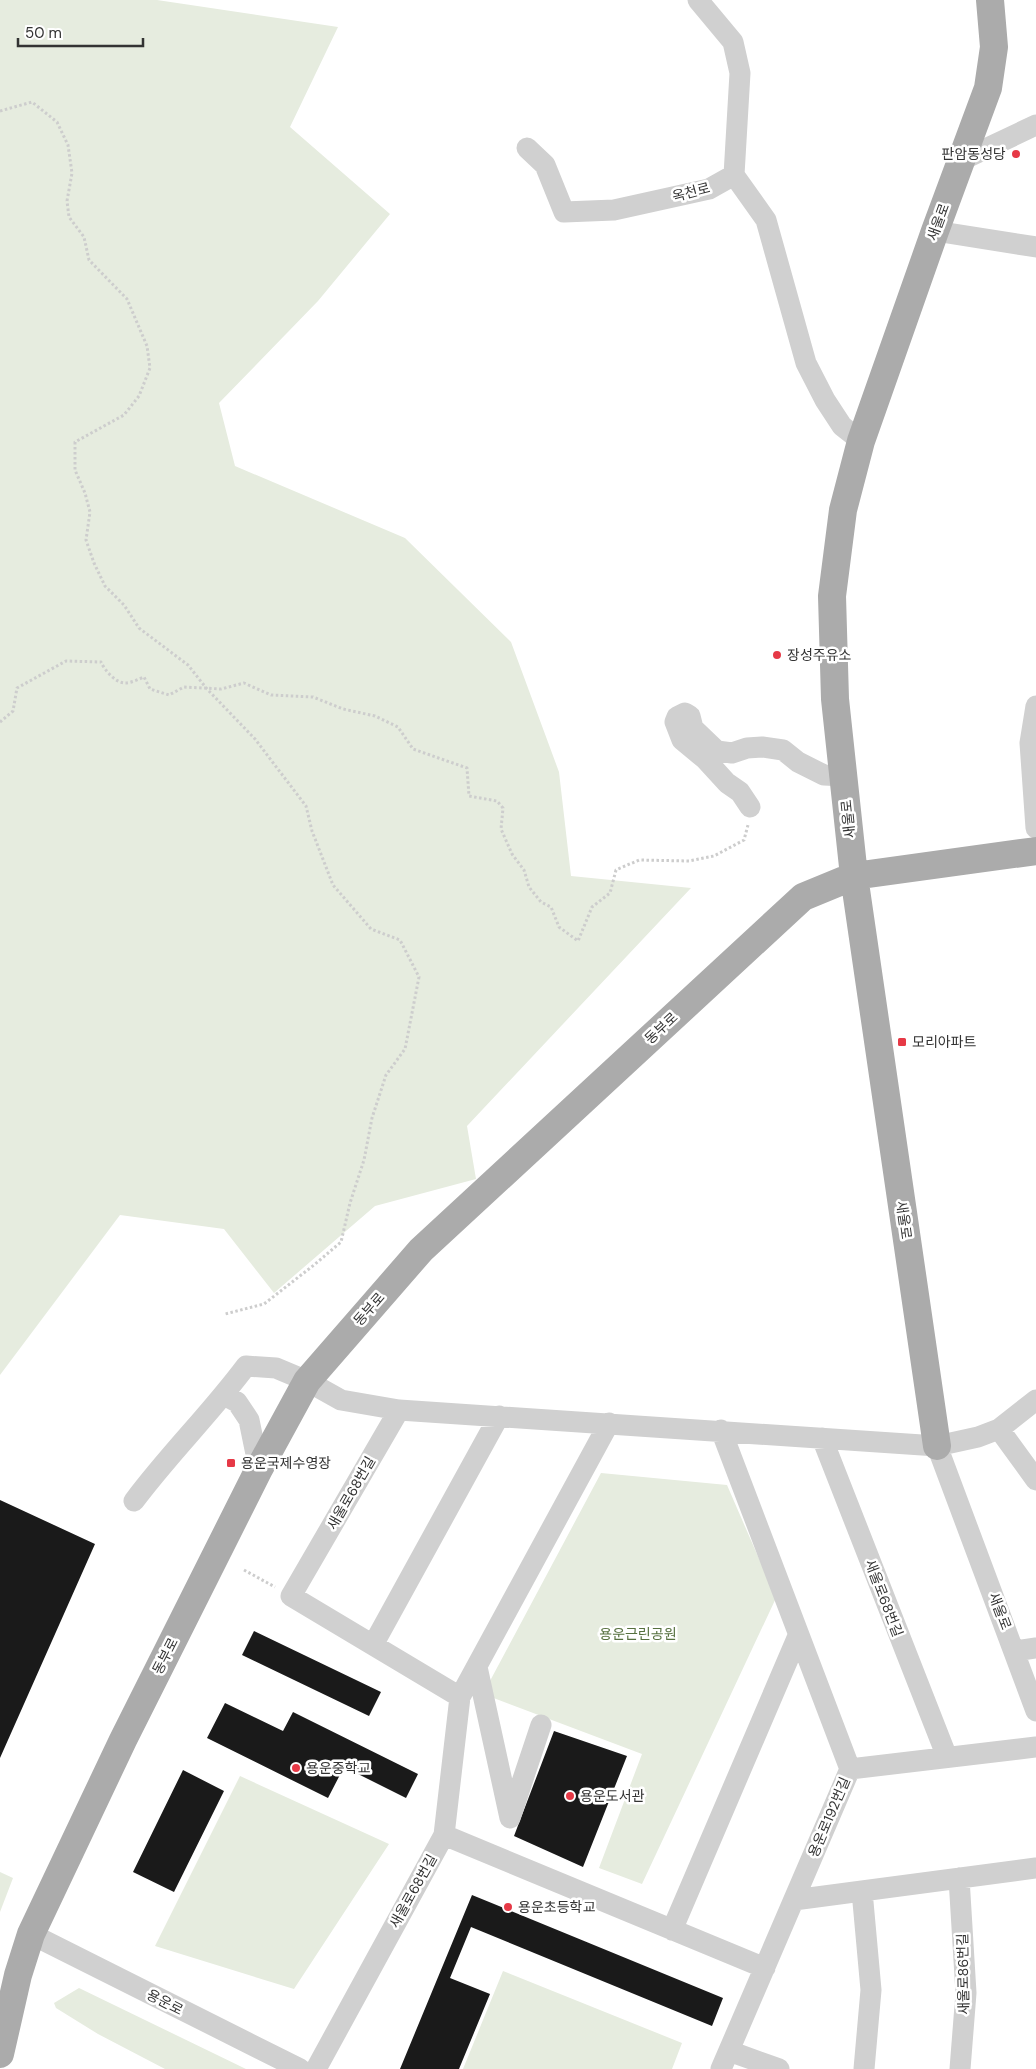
<svg xmlns="http://www.w3.org/2000/svg" width="1036" height="2069" font-family="'DM Sans','Noto Sans KR',sans-serif">
<style>
.green{fill:#e6ecdf}
.building{fill:#1a1a1a}
.lines{fill:none;stroke-linecap:round;stroke-linejoin:round}
.path{stroke:#cdcdcd;stroke-width:3;stroke-dasharray:2.5 2.5;stroke-linecap:butt}
.minor{stroke:#d0d0d0;stroke-width:21}
.major{stroke:#ababab;stroke-width:28}
.poi-dot{fill:#e63946;stroke:#fff;stroke-width:2}
.labels{text-anchor:middle;dominant-baseline:central;stroke-width:5;stroke-linejoin:round;paint-order:stroke}
.poi-label{font-size:14px;fill:#333;stroke:#fff;text-anchor:start}
.street-label{font-size:14px;fill:#333;stroke:#fff}
.park-label{font-size:14px;fill:#56703f;stroke:#fff}
</style>
<rect width="100%" height="100%" fill="#fff"/>
<path class="green" d="M0,0H157L338,27L290,127L390,214L318,301L219,403L235,466L405,538L511,642L559,772L571,876L691,888L467,1126L476,1179L375,1206L274,1293L224,1229L120,1215L0,1375Z
M601,1473L727,1485L776,1598L642,1884L599,1868L642,1754L483,1694Z
M240,1776L389,1844L294,1989L155,1946Z
M0,1872L13,1878L0,1912Z
M503,1971L682,2043L672,2069H463Z
M79,1988L246,2069H165L98,2034L56,2008L54,2003Z"/>
<path class="building" d="M0,1500L95,1544L0,1758Z
M254,1631L381,1692L369,1716L242,1655Z
M225,1703L283,1731L293,1712L418,1774L406,1798L344,1767L328,1798L207,1738Z
M554,1731L627,1756L583,1867L514,1836Z
M183,1770L224,1791L174,1892L133,1872Z
M472,1895L723,1998L712,2026L471,1927L450,1978L490,1994L459,2069H400Z"/>
<g class="lines">
<path class="path" d="M0,111L32,102L57,122L68,145L72,173L67,201L69,217L84,237L89,260L127,299L147,346L150,368L139,396L124,415L75,442V470L85,493L90,512L86,540L94,563L105,586L124,605L139,628L188,665L207,689L255,739L306,806L312,831L333,885L371,929L400,940L419,977L405,1049L386,1075L372,1118L364,1160L350,1203L341,1242L314,1265L264,1304L225,1314
M0,722L13,711L17,688L66,661L101,662C104,669 115,683 125,683C131,683 139,679 144,677L150,689L169,695L184,687L221,689L244,683L271,695L313,697L343,709L375,716L398,727L413,749L467,768L469,796L497,801L503,808L501,829L512,854L524,870L529,887L541,902L551,907L559,927L578,941L592,907L610,893L616,870L639,860L689,861L714,856L744,840L748,825
M244,1570L275,1587"/>
<path class="minor" d="M698,0L733,42L740,73L734,175
M527,148L545,165L564,212L614,210L709,189L734,175
M962,160L1036,125
M734,175L766,220L806,363L825,400L842,426L861,441
M935,231L1036,247
M1036,706L1030,743L1036,828
M750,807L740,792L727,783L705,759L682,740L675,722L677,717L685,713L690,716L693,728L717,751L732,753L747,748L762,747L783,750L798,762L824,775L844,776
M224,1395L237,1402L249,1420L259,1469
M399,1410L291,1596L460,1697
M999,1429L1036,1480
M822,1438L947,1757
M937,1446L1036,1711
M134,1501C169,1454 211,1413 246,1366L276,1368L307,1381L341,1400L399,1410L937,1446L978,1437L999,1429L1036,1400
M373,1645L499,1416
M1015,1651L1036,1648
M477,1667L510,1818L541,1725
M850,1769L1036,1747
M444,1835L765,1968
M959,1878L966,1993L960,2069
M862,1891L871,1990L864,2069
M794,1900L1036,1868
M672,1930L798,1636
M31,1934L300,2069
M729,2051L779,2069
M316,2069L444,1835L460,1697L609,1423
M721,2069L850,1769L721,1430"/>
<path class="major" d="M937,1446L854,876L835,699L832,596L843,510L861,441L935,231L988,88L994,47L990,0
M0,2054L18,1975L31,1934L123,1740L259,1469L307,1381L421,1250L803,897L854,876L1036,851"/>
</g>
<g class="poi-dot">
<circle cx="1016" cy="154" r="5"/>
<circle cx="777" cy="655" r="5"/>
<rect x="897" y="1037" width="10" height="10" rx="2.5"/>
<rect x="226" y="1458" width="10" height="10" rx="2.5"/>
<circle cx="296" cy="1768" r="5"/>
<circle cx="570" cy="1796" r="5"/>
<circle cx="508" cy="1907" r="5"/>
</g>
<g class="labels">
<g class="poi-label">
<text x="1006" y="154" text-anchor="end">판암동성당</text>
<text x="787" y="655">장성주유소</text>
<text x="912" y="1042">모리아파트</text>
<text x="241" y="1463">용운국제수영장</text>
<text x="306" y="1768">용운중학교</text>
<text x="580" y="1796">용운도서관</text>
<text x="518" y="1907">용운초등학교</text>
</g>
<g class="street-label">
<text transform="translate(691 192) rotate(-15)">옥천로</text>
<text transform="translate(938 222) rotate(-70)">새울로</text>
<text transform="translate(848 819) rotate(-96)">새울로</text>
<text transform="translate(661 1028) rotate(-43)">동부로</text>
<text transform="translate(904 1220) rotate(82)">새울로</text>
<text transform="translate(369 1309) rotate(-49)">동부로</text>
<text transform="translate(351 1493) rotate(-60)">새울로68번길</text>
<text transform="translate(884 1598) rotate(69)">새울로68번길</text>
<text transform="translate(1000 1611) rotate(69)">새울로</text>
<text transform="translate(165 1656) rotate(-63)">동부로</text>
<text transform="translate(829 1817) rotate(-67)">용운로192번길</text>
<text transform="translate(413 1891) rotate(-61)">새울로68번길</text>
<text transform="translate(963 1974) rotate(-91)">새울로86번길</text>
<text transform="translate(165 2002) rotate(27)">용운로</text>
</g>
<g class="park-label">
<text x="638" y="1634">용운근린공원</text>
</g>
</g>
<path d="M18 38v8h125v-8" fill="none" stroke="#333333" stroke-width="2.5"/>
<text x="25" y="38" font-size="15" fill="#333333" stroke="#ffffff" stroke-width="4" paint-order="stroke">50 m</text>
</svg>
